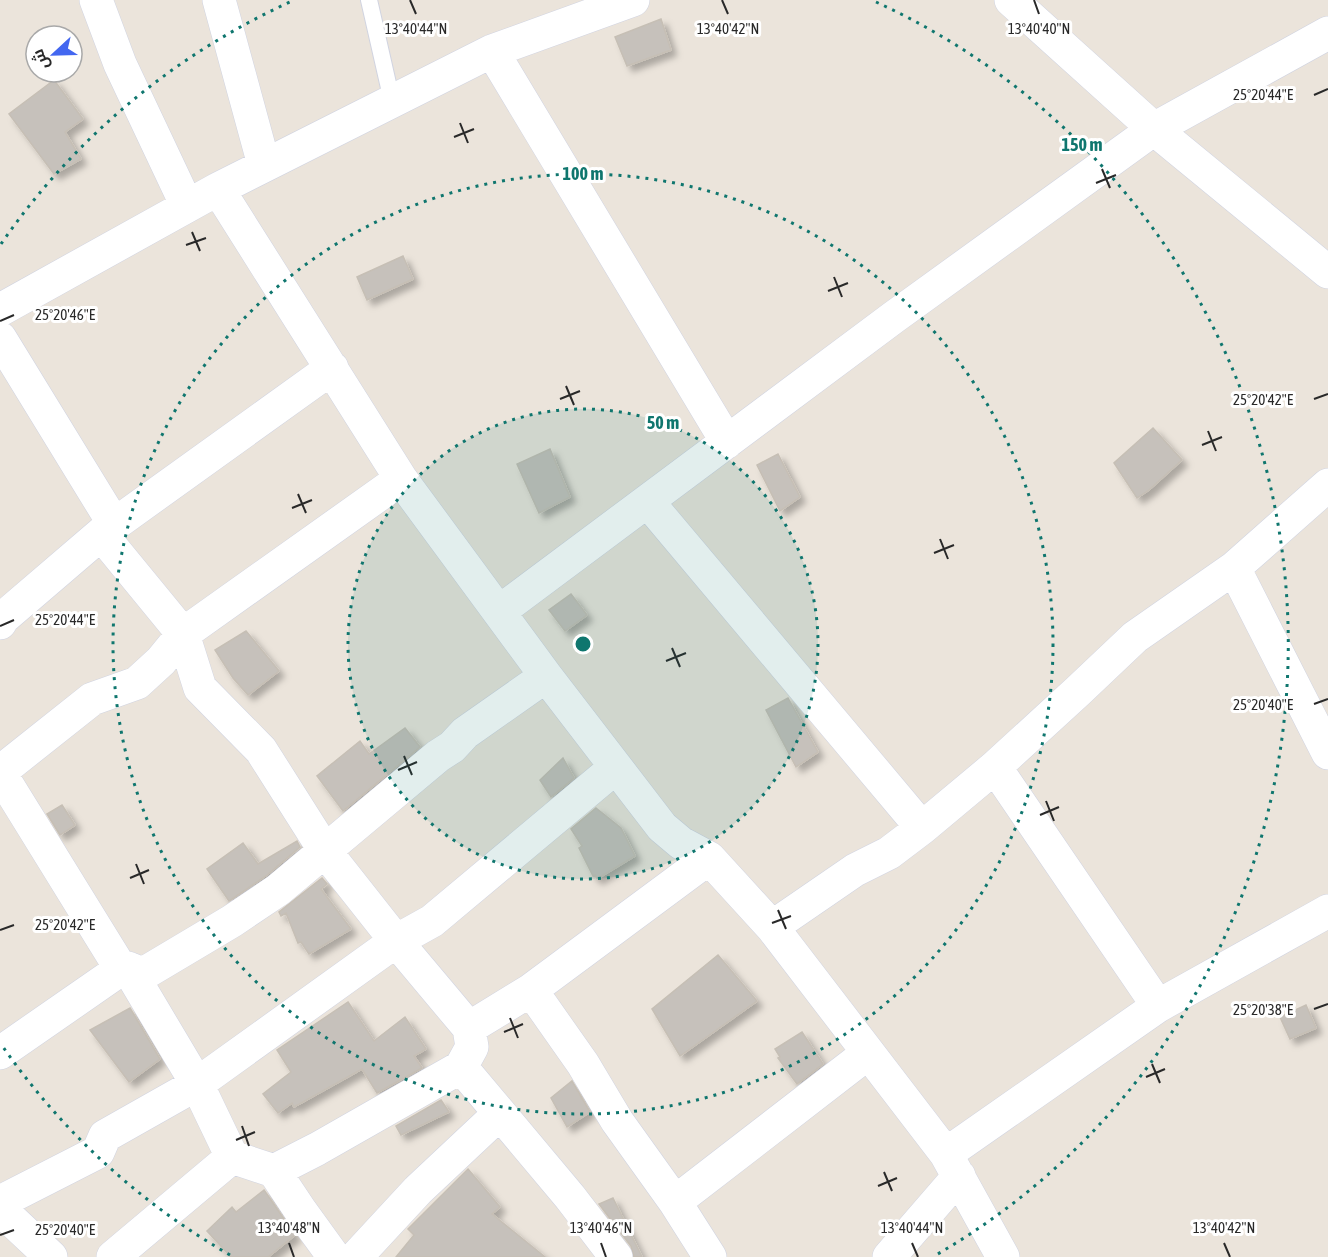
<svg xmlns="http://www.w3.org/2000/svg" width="1328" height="1257" font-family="'Asap Condensed',Cairo,sans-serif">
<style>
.building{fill:#c6c1bb;stroke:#c6bfb5;stroke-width:1.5;filter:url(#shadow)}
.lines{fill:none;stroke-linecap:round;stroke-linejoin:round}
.lane-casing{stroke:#d1d4e1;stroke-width:18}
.street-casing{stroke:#d1d4e1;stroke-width:34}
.lane{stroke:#fff;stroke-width:16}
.street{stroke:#fff;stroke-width:33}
.ticks{fill:none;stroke:#292929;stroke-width:2}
.ring{fill:none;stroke:#0f766e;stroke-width:3;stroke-dasharray:3 6}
.ticks-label{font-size:15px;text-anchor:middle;fill:#292929;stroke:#fff;stroke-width:6;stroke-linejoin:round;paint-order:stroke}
.centre{fill:#0f766e;stroke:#fff;stroke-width:3}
.ring-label{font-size:18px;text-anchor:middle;font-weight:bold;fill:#0f766e;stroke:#fff;stroke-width:6;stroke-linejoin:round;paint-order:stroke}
</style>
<defs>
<filter id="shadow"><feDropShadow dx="5.5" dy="5.5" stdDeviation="3" flood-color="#0004"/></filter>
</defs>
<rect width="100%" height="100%" fill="#ebe4db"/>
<path class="building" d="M661,19L671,50L627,66L615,37Z
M54,80L83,119L65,132L81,159L54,174L9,114Z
M403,256L413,279L367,300L357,277Z
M1153,428L1182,460L1149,490L1137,498L1114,463Z
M550,449L570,497L539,513L517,464Z
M778,454L800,497L780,511L757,465Z
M571,594L587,615L565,631L549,610Z
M246,631L279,671L248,695L233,678L215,650Z
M788,698L818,752L796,767L766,710Z
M405,728L420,747L343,811L317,776L360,741L369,754Z
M563,758L574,778L551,797L540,780Z
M62,805L75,825L60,835L47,814Z
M596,808L621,828L635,856L597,879L595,875L593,876L579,848L582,846L571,829Z
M297,841L300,847L267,875L229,901L207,869L243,843L258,864Z
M322,878L327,884L321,889L351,929L309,954L301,942L298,943L286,913L281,916L279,912Z
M718,955L757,1001L680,1056L652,1009Z
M348,1002L374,1041L405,1017L426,1049L414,1056L422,1068L377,1093L362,1069L294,1107L292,1103L278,1113L263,1094L291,1072L277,1050Z
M1306,1005L1316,1028L1290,1039L1280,1017Z
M130,1008L160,1059L129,1082L90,1030Z
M802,1032L823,1064L797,1084L778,1058L780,1057L775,1049Z
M572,1081L590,1112L567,1127L551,1098Z
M441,1100L449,1112L401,1135L396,1126Z
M468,1169L500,1207L492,1214L545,1257H396L414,1235L408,1229Z
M264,1190L295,1235L268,1257H231L207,1231L232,1207L236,1212Z
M613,1198L642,1257H634L631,1246L599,1204Z"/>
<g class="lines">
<g class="lane-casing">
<path id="lane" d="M369,0L392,101"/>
</g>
<g class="street-casing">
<path id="street" d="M96,0L120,64L187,206
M219,0L264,165
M1011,0L1154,129L1328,272
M492,51L727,442
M218,189L401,479L546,676L662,827L681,843L709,858L772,927L946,1154L1003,1257
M0,310L218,189L492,51L633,0
M0,338L114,524
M648,502L922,828
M101,534L183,634L200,688L261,750L325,851L396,941L469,1028
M1234,568L1328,753
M500,611L894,317L1154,129L1328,33
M0,623L3,618L101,534L332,368
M995,767L1158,1006
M0,772L92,699L137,683L161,661L183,634L401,479
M0,773L121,969L128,968L197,1084L232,1157
M772,927L855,870L889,853L922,828L995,767L1078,691L1135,637L1234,568L1328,485
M128,968L143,974L232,921L278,890L438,756L452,747L465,733L546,676
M531,990L583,1064L617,1121L675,1202L710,1257
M0,1053L121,969
M461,1067L570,1197L616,1257
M946,1154L1158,1006L1328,911
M274,1171L300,1210L334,1257
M0,1202L98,1152L105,1136L197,1084L396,941L432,921L616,767
M675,1202L868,1053
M0,1209L51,1257
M113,1257L232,1157L274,1171L317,1149L461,1067L472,1047L469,1028L531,990L709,858
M356,1257L418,1190L499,1114
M889,1257L959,1176"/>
</g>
<use href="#lane" class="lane"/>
<use href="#street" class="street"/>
</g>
<path class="ticks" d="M410,0L416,14M722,0L728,14M1034,0L1039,14M1314,95L1328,89M460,123L468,143M454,137L474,129M1102,169L1110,188M1096,183L1116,175M192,232L200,251M186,245L206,238M834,277L842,297M828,291L848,283M0,321L14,315M566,386L574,405M560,399L580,391M1314,399L1328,394M1208,431L1216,451M1202,445L1222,437M298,494L306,513M292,508L312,500M940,539L948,559M934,553L954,545M0,626L14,620M672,648L680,667M666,661L686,653M1314,704L1328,699M404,756L412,775M398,770L417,762M1046,801L1054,821M1040,815L1059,807M136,864L144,884M130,878L149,870M778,910L786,929M772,923L791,916M0,930L14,925M1314,1009L1328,1004M510,1018L518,1038M504,1032L523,1024M1152,1064L1160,1083M1146,1077L1165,1069M242,1126L249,1146M236,1140L255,1132M884,1172L892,1191M878,1186L897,1178M0,1235L14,1230M289,1243L294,1257M601,1243L606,1257M912,1243L918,1257M1224,1243L1230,1257"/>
<circle cx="583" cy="644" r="235" fill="#0f766e" fill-opacity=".12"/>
<g class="ring">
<circle cx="583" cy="644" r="235"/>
<circle cx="583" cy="644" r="470"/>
<path d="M230 1255A706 706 0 0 1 1 1044M1 244A706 706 0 0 1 290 2M876 2A706 706 0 0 1 936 1255"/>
</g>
<g class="ticks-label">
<text x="416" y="34">13°40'44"N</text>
<text x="728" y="34">13°40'42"N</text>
<text x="1039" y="34">13°40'40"N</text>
<text x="1263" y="100">25°20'44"E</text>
<text x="65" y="320">25°20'46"E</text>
<text x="1263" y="405">25°20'42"E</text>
<text x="65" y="625">25°20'44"E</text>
<text x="1263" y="710">25°20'40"E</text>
<text x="65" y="930">25°20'42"E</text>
<text x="1263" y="1015">25°20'38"E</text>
<text x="289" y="1233">13°40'48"N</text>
<text x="601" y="1233">13°40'46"N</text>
<text x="912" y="1233">13°40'44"N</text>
<text x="1224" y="1233">13°40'42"N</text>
<text x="65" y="1235">25°20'40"E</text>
</g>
<circle cx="583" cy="644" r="9" class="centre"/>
<g class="ring-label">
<text x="1082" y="151">150 m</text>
<text x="583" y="180">100 m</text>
<text x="663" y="429">50 m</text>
</g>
<g transform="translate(54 54) rotate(248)"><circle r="28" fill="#ffffff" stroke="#a9a9a9" stroke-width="1.5"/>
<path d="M0-4.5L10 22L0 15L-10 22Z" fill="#4367f0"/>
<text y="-9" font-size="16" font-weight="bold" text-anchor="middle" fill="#292929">ش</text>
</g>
</svg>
